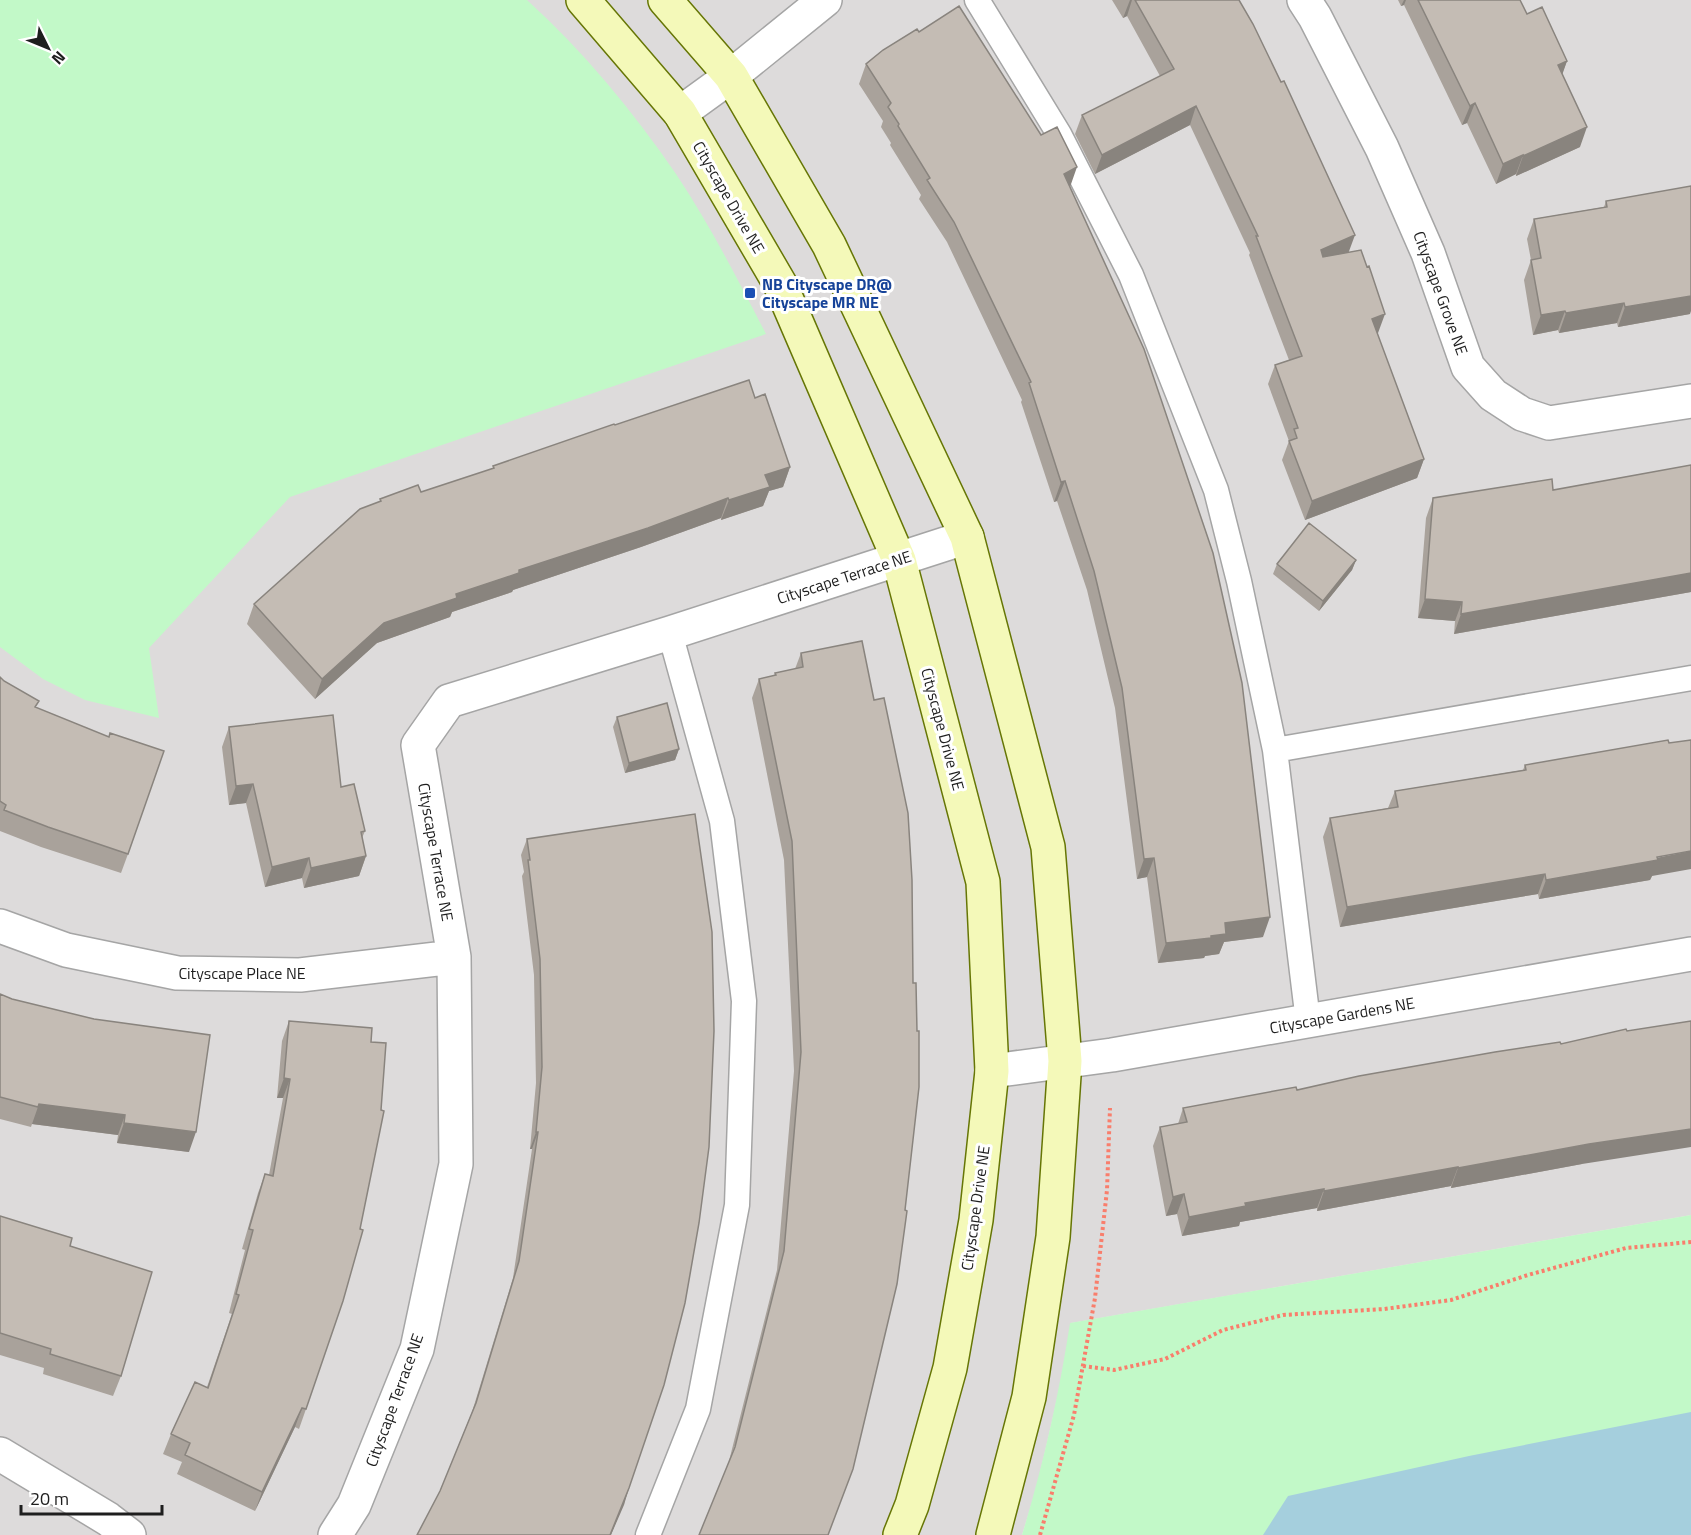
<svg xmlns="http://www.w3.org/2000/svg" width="1691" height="1535" font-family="'Titillium Web',sans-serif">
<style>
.residential{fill:#dddbdb}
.park{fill:#c2f9c8}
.water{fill:#a5cfdd}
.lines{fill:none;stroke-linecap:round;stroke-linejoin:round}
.lane-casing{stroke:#a5a5a5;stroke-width:27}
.street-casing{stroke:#a5a5a5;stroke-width:36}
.secondary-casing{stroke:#667605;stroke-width:36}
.path{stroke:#f97e6c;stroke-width:4;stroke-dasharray:3 3;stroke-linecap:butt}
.lane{stroke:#fff;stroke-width:24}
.street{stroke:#fff;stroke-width:33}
.secondary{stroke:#f4f9b9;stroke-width:33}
.wall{fill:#a9a29b}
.shaded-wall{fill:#89847e}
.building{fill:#c4bcb4;stroke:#89847e;stroke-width:1.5}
.transit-dot{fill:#1a4fb4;stroke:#fff;stroke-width:2}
.labels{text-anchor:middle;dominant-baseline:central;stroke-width:6;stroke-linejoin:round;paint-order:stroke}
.street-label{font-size:16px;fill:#1e1e1e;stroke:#fff}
.transit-label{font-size:16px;font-weight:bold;fill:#164399;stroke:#fff;text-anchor:start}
</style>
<rect width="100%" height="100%" fill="#efece5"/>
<path class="residential" d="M0,0H1691V1215L1071,1323L1061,1382L1037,1486L1022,1535H0Z"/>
<path class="park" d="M0,0H527C583,51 633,111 676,174C710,225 738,280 766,334L290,497L149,648L159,718L85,700L43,679L0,647Z
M1691,1215V1535H1022C1043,1466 1059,1395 1070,1323Z"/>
<path class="water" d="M1691,1412V1535H1263L1288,1496L1469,1456Z"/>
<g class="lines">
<g class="lane-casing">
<path id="lane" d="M977,0L1059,134L1131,275L1216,490L1239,581L1275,750L1308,1021
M1275,750L1691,678
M648,1535L698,1409L737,1205L744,1001L722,821L670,633"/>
</g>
<g class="street-casing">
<path id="street" d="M1304,0L1315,17L1382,148L1428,253L1468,367L1493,395L1522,414L1549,423L1691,401
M680,113L731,76L825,0
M0,926L66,950L177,973L300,975L454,957
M992,1071L1112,1055L1691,954
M0,1454L108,1519L129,1535
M335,1535L354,1505L417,1349L456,1164L454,957L418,745L449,701L670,633L967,537"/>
</g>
<g class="secondary-casing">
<path id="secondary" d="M583,0L680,113L780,284L899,560L983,882L992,1071L976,1220L950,1368L912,1505L900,1535
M665,0L731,76L829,245L967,537L1048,847L1065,1061L1053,1237L1029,1397L993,1535"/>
</g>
<path class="path" d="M1083,1366L1114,1370L1165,1359L1223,1330L1283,1315L1384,1309L1451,1300L1528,1275L1626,1248L1691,1242
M1040,1535L1074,1415L1095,1298L1107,1190L1110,1108"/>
<use href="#lane" class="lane"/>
<use href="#street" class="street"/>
<use href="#secondary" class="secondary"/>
</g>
<path class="wall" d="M1112,0H1239L1348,253L1378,333H1377L1424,459L1417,478L1305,520L1282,460L1289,441L1268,384L1275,365L1289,360L1249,255L1250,253L1190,125L1095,174L1075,134L1082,115L1160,76L1127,16L1123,18Z
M1398,0H1520L1527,14L1567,61L1562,74L1580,147L1516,176V174L1496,184L1467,123L1462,125L1404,5L1401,6Z
M919,32L1070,187L1263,937L1224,942L1219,954L1205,956L1204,958L1158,963L1147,877L1137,879L1115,708L1087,590L1057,501L1054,502L1021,402L1022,400L947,242L919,199L921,195L890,145L891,143L881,127L883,121L859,84L866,64Z
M1606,201L1690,314L1618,327L1617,323L1559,333L1558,330L1533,335L1524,280L1531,260L1527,239L1534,219L1604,207Z
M755,398L790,467L783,487L769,491L763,506L721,520V518L641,547L513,590L512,592L452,612L450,617L377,643L315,699L247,624L254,604L379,502L380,499L421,492L492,469L493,466L615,425Z
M1691,465V592L1454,634L1455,621L1418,618L1426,518L1433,498L1553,490Z
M1356,560L1352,570L1319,611L1273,574L1277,564Z
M801,653L913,983L729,1461L777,1270L794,1071L784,860L752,698L759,679L774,676L775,673L795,669Z
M0,677L36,708L128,854L121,873L41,847L0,831Z
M617,717L679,749L675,760L625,773L613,727Z
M229,727L341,787L365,831L362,838L366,856L359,876L304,888L302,878L265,887L246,803L229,805L222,747Z
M1525,765L1652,876L1650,880L1539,899L1538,894L1340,927L1323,837L1330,818L1388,808L1395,791L1523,770Z
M695,814L624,1505L440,1491L472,1412L513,1278L532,1149H530L536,1083L534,975L522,876L524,872L521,855L527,839Z
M0,994L189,1152L117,1143L118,1135L32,1124L31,1127L0,1119Z
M289,1021L306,1409L299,1429L295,1427L255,1511L177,1474L182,1462L163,1454L171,1434L207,1387L232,1314L229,1313L245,1250L242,1249L258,1193L265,1174L269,1175L283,1098H277L282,1041Z
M1297,1090L1582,1164L1451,1188V1186L1317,1211V1208L1240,1222L1239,1226L1182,1236L1177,1214L1166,1216L1153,1146L1160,1127L1178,1124L1183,1108Z
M0,1216L70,1246L121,1376L113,1396L43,1374L44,1368L0,1355Z"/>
<path class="shaded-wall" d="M1130,0H1132L1127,16L1123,18Z
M1404,0H1406L1404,5L1401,6Z
M1567,61L1560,81L1558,65Z
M1475,103L1467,123L1462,125L1470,106Z
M1196,106L1190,125L1095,174L1102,155Z
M1587,127L1580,147L1516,176L1523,156Z
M1523,155L1516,174L1496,184L1503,164Z
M1077,167L1070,187L1064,174Z
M1355,235L1348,254L1314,269L1321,250Z
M1691,296V311L1690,314L1618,327L1625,307Z
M1624,303L1617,323L1559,333L1566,313Z
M1565,311L1558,330L1533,335L1541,315Z
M1385,314L1378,333L1365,338L1372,319Z
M1424,459L1417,478L1305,520L1312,501Z
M790,467L783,487L769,491L763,506L721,520L729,500L765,475Z
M1065,481L1057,501L1054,502L1061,482Z
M728,498L721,518L641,547L513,590L512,592L452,612L450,617L377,643L315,699L322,679L384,623L456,594L519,570Z
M1356,560L1352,570L1319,611L1323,601Z
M1691,573V592L1454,634L1461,614Z
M1425,599L1462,602L1455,621L1418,618Z
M679,749L675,760L625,773L629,763Z
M253,784L246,803L229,805L236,786Z
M1691,851V869L1652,876L1650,880L1539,899L1546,880Z
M366,856L359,876L304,888L311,868Z
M309,858L302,878L265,887L272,867Z
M1154,858L1147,877L1137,879L1144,859Z
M1545,874L1538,894L1340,927L1347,907Z
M1270,917L1263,937L1224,942L1219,954L1205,956L1204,958L1158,963L1166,943L1211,936L1225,923Z
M284,1078L290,1079L283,1098H277Z
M39,1104L125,1115L118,1135L32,1124Z
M124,1123L196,1132L189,1152L117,1143Z
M1691,1129V1147L1582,1164L1451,1188L1458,1168L1589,1144Z
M536,1132H538L532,1149H530Z
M1458,1167L1451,1186L1317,1211L1324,1191Z
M1324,1189L1317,1208L1240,1222L1239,1226L1182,1236L1189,1217L1245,1203Z
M1184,1194L1177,1214L1166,1216L1173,1197Z
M302,1408L295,1427L255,1511L262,1492Z
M629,1488L624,1505L611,1535H610Z"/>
<path class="building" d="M1135,0H1239L1253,24L1281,82L1284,81L1355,235L1321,250L1323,257L1361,250L1367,267L1369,266L1385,314L1372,319L1424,459L1312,501L1289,441L1297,438L1294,429L1298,428L1275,365L1302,356L1256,236H1258L1196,106L1102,155L1082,115L1174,69Z
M1418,0H1520L1527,14L1542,7L1567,61L1558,65L1587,127L1523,156V155L1503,164L1475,103L1470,106Z
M959,6L1041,135L1057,127L1077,167L1064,174L1144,349L1213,553L1242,683L1270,917L1225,923L1226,934L1211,936V938L1166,943L1154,858L1144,859L1122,688L1094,571L1065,481L1061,482L1029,383L1031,382L954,222L927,180L930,178L898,126L899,124L888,107L891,103L866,64L883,50L917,29L919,32Z
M1691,186V296L1625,307L1624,303L1566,313L1565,311L1541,315L1531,260L1541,258L1534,219L1607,207L1606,201Z
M749,380L755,398L765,394L790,467L765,475L770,487L729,500L728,498L648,528L519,570V573L456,594L457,598L384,623L322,679L254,604L360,509L381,501L380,499L418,485L421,492L494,468L493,466L614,424L615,425Z
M1691,465V573L1461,614L1462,602L1425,599L1433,498L1552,479L1553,490Z
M1309,523L1356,560L1323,601L1277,564Z
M862,641L874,700L884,698L908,813L912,880L913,983H916L917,1031H919V1087L905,1210L907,1211L897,1284L853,1469L828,1535H699L735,1447L784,1251L801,1052L792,841L759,679L776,675L775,673L803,667L801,653Z
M0,677L4,681L39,701L35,707L109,737L110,733L164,751L128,854L48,827L4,810L6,805L0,801Z
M667,703L679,749L629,763L617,717Z
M333,715L341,787L354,784L365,831L361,832L366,856L311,868L309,858L272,867L253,784L236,786L229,727Z
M1668,740L1669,743L1691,740V851L1657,857L1658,860L1546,880L1545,874L1347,907L1330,818L1398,807L1395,791L1526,770L1525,765Z
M695,814L712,932L714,1031L709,1147L699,1223L685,1303L664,1385L629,1488L610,1535H417L440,1491L476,1403L519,1261L538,1132H536L542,1067L540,959L528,860H530L527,839Z
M0,994L12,999L94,1019L210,1035L196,1132L124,1123L125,1115L39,1104L38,1107L0,1097Z
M289,1021L372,1028L371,1042L386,1043L381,1110L384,1111L360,1229L363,1230L343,1301L306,1409L302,1408L262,1492L185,1455L190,1443L171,1434L195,1382L208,1388L239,1295L236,1294L253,1230L249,1229L265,1174L273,1176L290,1079L284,1078Z
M1691,1021V1129L1589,1144L1458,1168V1167L1324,1191V1189L1245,1203L1246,1206L1189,1217L1184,1194L1173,1197L1160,1127L1187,1122L1183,1108L1296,1087L1297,1090L1359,1076L1495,1052L1560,1042L1561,1044L1626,1029L1627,1031Z
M0,1216L72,1238L70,1246L152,1272L121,1376L50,1354L51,1349L0,1333Z"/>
<rect class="transit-dot" x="744" y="287" width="12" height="12" rx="3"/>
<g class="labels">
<g class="street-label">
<text transform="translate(729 197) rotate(60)">Cityscape Drive NE</text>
<text transform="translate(1441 293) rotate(70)">Cityscape Grove NE</text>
<text transform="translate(844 577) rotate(-18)">Cityscape Terrace NE</text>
<text transform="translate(943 729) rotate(75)">Cityscape Drive NE</text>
<text transform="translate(436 852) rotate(80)">Cityscape Terrace NE</text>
<text x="242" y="973">Cityscape Place NE</text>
<text transform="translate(1342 1015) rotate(-10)">Cityscape Gardens NE</text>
<text transform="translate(975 1208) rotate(-82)">Cityscape Drive NE</text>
<text transform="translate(394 1400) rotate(-70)">Cityscape Terrace NE</text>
</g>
<g class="transit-label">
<text x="762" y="284">NB Cityscape DR@<tspan x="762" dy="18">Cityscape MR NE</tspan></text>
</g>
</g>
<g transform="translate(48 48) rotate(133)" stroke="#ffffff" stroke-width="4.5" paint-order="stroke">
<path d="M0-4.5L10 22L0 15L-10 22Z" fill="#1e1e1e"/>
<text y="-9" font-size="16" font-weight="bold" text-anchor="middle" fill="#1e1e1e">N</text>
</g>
<path d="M21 1505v9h141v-9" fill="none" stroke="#1e1e1e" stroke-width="3"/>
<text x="30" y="1505" font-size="18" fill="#1e1e1e" stroke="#ffffff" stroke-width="4.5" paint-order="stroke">20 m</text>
</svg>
